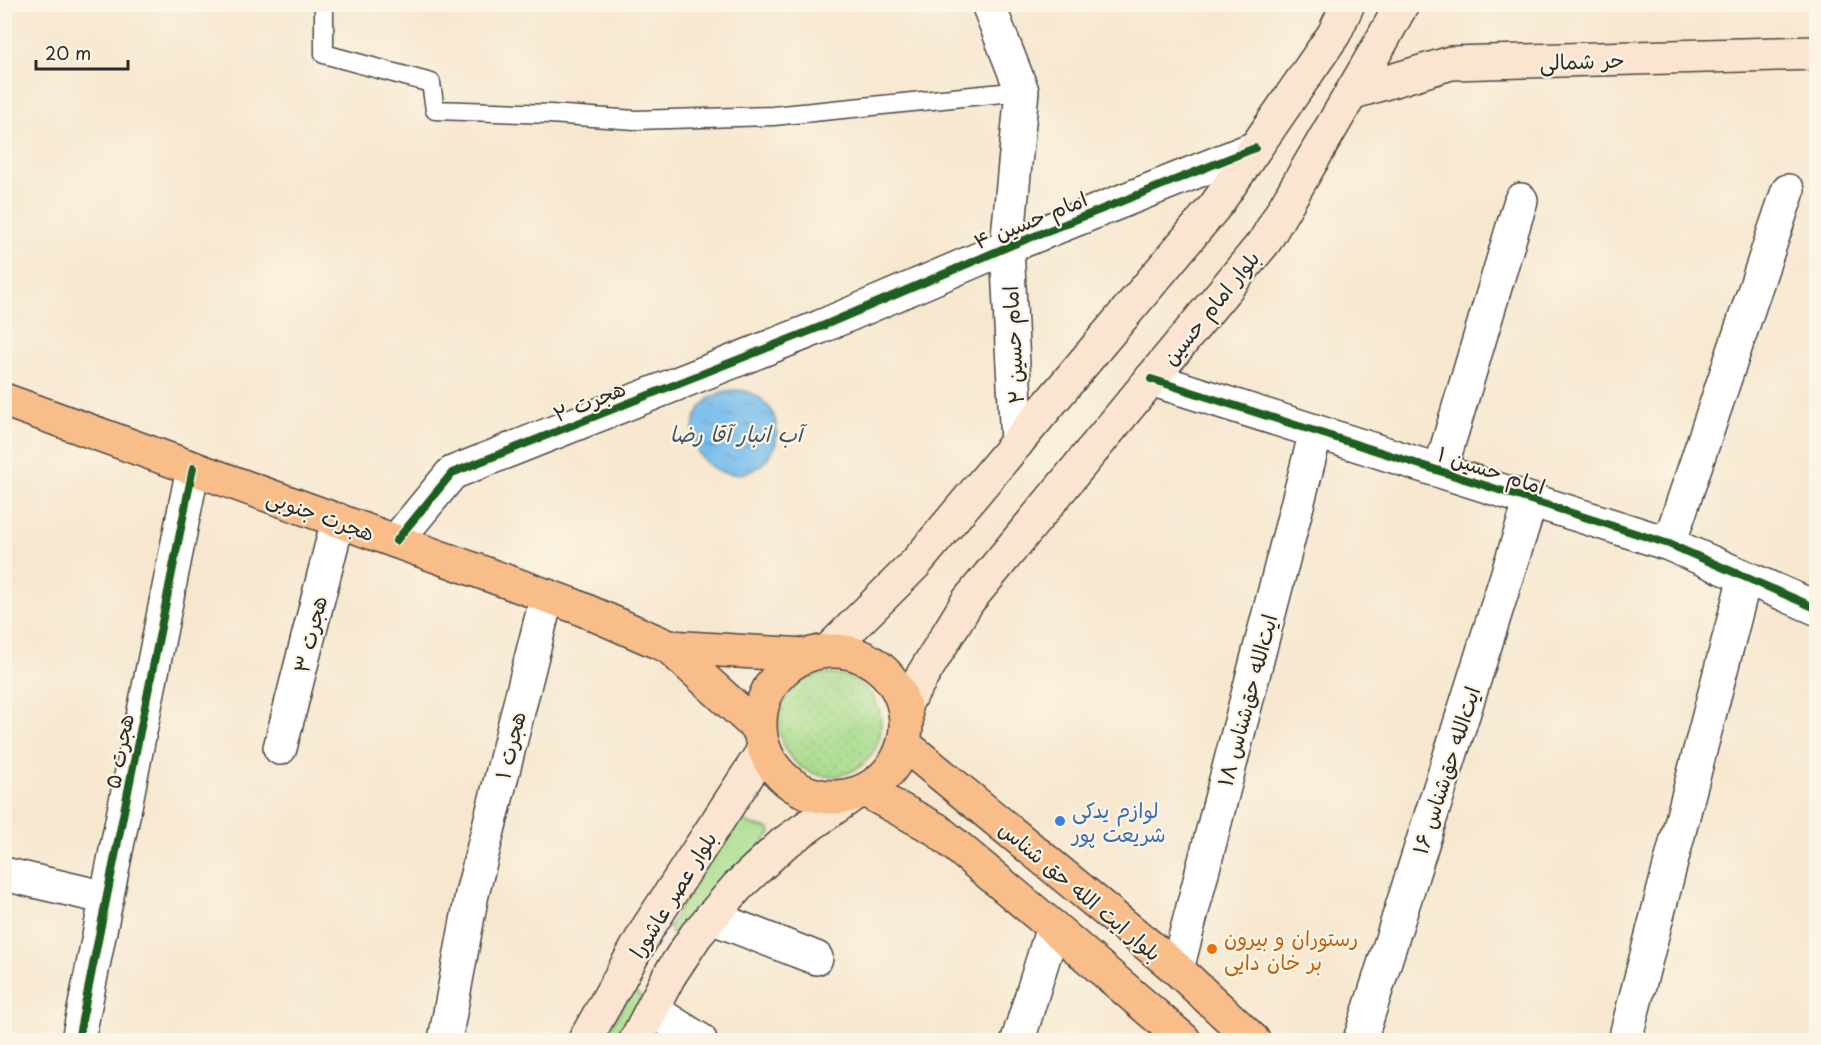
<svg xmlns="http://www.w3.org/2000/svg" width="1821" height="1045" font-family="'Playpen Sans','Playpen Sans Arabic',sans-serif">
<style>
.green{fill:#a7dc8c;stroke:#69845c;stroke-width:1.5}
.park{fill:url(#park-dots);stroke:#69845c;stroke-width:1.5}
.water{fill:url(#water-ripples);stroke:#50748c;stroke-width:1.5}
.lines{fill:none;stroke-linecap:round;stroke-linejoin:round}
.lane-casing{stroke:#4a4744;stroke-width:21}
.street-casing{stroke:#4a4744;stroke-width:36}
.secondary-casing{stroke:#4a4744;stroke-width:36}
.primary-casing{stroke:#4a4744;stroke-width:36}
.lane{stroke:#fff;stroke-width:18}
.street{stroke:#fff;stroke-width:33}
.secondary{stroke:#fce5d0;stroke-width:33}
.primary{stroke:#f8bd89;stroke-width:33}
.cycleway-casing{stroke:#fcf5e5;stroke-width:11}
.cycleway{stroke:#1b5e20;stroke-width:8}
.shop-dot{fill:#3f7fe0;stroke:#fcf5e5;stroke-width:2}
.food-dot{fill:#e8710a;stroke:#fcf5e5;stroke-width:2}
.labels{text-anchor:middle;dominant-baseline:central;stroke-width:4.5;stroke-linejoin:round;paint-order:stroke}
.street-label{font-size:21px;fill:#2b2b2b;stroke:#fcf5e5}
.shop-label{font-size:21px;fill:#366cbe;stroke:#fcf5e5;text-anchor:start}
.food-label{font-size:21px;fill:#c56008;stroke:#fcf5e5;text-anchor:start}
.water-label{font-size:22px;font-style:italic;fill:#425665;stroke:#fcf5e5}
</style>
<defs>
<pattern id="park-dots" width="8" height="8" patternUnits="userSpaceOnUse" patternTransform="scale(1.5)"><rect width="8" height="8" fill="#a7dc8c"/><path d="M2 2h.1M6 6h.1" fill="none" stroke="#90bd79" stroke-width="1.8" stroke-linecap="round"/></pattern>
<pattern id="water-ripples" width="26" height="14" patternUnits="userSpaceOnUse" patternTransform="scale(1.5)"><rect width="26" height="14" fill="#76bced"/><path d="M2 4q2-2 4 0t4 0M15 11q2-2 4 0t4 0" fill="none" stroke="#6199c0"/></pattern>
</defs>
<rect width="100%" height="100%" fill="#fcf5e5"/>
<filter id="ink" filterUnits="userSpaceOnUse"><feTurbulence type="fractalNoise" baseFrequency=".0167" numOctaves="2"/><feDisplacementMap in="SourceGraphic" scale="12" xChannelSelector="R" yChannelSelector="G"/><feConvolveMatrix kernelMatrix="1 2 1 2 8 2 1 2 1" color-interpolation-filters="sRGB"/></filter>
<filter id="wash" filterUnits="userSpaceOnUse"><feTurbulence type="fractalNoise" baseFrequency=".008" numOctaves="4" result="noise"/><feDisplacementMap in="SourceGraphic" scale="24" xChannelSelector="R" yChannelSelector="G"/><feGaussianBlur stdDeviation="1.35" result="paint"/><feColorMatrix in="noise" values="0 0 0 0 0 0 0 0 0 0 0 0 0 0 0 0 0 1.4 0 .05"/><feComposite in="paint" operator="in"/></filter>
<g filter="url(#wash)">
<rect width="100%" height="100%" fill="#f7e7cf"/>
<path class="green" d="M737,815L749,824L770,829L771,833L684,935L673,937L669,927L713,848Z
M633,990L643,999L619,1040H603Z"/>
<path class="park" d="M779 725a51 51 0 1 1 102 0a51 51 0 1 1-102 0Z"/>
<path class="water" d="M693 432a42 42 0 1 1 84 0a42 42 0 1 1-84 0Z"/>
</g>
<g filter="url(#ink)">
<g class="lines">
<g class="lane-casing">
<path id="lane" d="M324,4V54L431,83L435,110L550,114L635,120L773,116L1022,91"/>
</g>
<g class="street-casing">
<path id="street" d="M988,4L1022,91L1007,247L1017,443
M1151,379L1669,544L1816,608
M1440,471L1521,200
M396,541L452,473L820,327L1007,247L1255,148
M1669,544L1788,191
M280,748L338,520
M4,874L107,898
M711,917L816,958
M1177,969L1316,432
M652,1010L700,1040
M1627,1032L1745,577
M78,1040L193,468
M445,1040L472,894L547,596
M1018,1040L1053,927
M1360,1040L1531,500"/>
</g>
<g class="secondary-casing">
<path id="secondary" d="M1351,93L1451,63L1816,53
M829,650L915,564L1216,205L1334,34L1348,4
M904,706L968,601L1265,241L1380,44L1402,4
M585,1040L649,926L764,750
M636,1040L669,976L696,935L738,886L783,844L854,794"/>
</g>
<g class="primary-casing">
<path id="primary" d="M4,400L575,606L669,647
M760 724a73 73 0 1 1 146 0a73 73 0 1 1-146 0Z
M759,729L669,647L806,655
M904,744L1177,969L1253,1040
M866,791L936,829L1053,927L1184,1040"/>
</g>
<use href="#lane" class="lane"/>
<use href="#street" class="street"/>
<use href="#secondary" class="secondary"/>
<use href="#primary" class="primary"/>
<g class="cycleway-casing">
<path id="cycleway" d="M1151,379L1669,544L1816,608
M396,541L452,473L820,327L1007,247L1255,148
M78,1040L193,468"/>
</g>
<use href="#cycleway" class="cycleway"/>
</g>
</g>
<circle class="shop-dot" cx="1060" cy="821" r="6"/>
<circle class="food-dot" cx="1212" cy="949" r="6"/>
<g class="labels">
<g class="street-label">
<text transform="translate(1582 60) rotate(-2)">حر شمالی</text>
<text transform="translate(1030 219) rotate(-22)">امام حسین ۴</text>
<text transform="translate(1210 307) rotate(-51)">بلوار امام حسین</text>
<text transform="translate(1012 345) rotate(-93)">امام حسین ۲</text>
<text transform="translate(589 400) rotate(-22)">هجرت ۲</text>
<text transform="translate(1492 469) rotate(18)">امام حسین ۱</text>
<text transform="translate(321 514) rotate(20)">هجرت جنوبی</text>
<text transform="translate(309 634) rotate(-76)">هجرت ۳</text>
<text transform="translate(1246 700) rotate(-75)">ایت‌الله حق‌شناس ۱۸</text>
<text transform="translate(509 745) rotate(-76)">هجرت ۱</text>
<text transform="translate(118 751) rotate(-79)">هجرت ۵</text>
<text transform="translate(1445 770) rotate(-72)">ایت‌الله حق‌شناس ۱۶</text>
<text transform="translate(1081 890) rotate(40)">بلوار ایت الله حق شناس</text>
<text transform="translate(672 894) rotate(-58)">بلوار عصر عاشورا</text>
</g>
<g class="shop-label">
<text x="1072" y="809">لوازم یدکی<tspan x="1072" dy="24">شریعت پور</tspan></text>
</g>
<g class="food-label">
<text x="1224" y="937">رستوران و بیرون<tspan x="1224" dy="24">بر خان دایی</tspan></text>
</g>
<g class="water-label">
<text x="736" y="432">آب انبار آقا رضا</text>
</g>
</g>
<rect width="1821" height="1045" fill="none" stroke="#fcf5e5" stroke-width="24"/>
<path d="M36 60v9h92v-9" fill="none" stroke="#2b2b2b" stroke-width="3"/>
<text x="45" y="60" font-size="18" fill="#2b2b2b" stroke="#fcf5e5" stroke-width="4.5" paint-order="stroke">20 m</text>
</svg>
